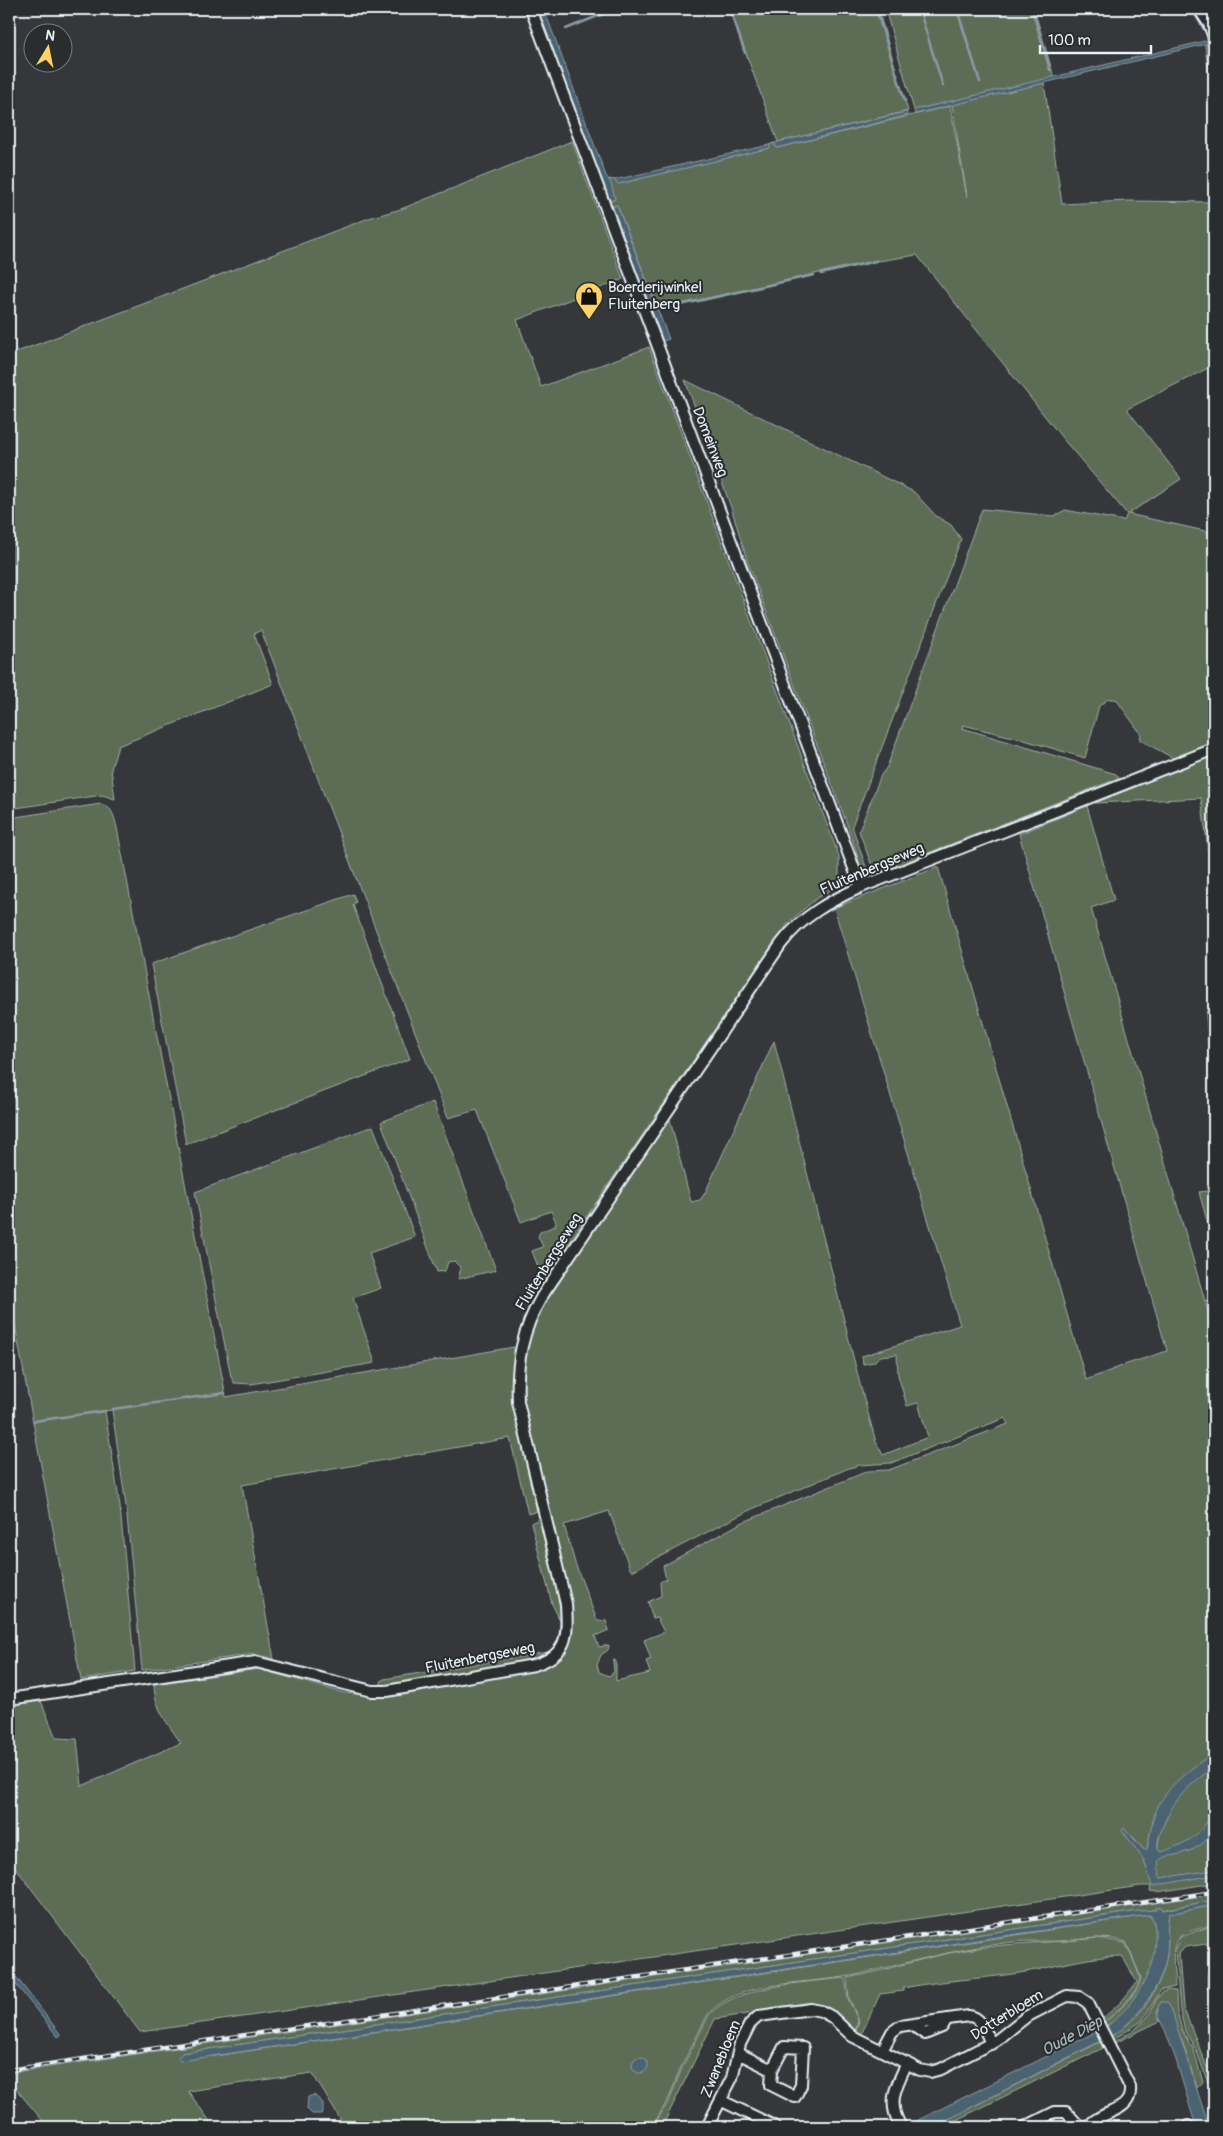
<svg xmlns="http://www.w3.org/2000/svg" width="1223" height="2136" font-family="Pangolin,sans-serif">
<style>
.green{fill:#5c6c55;stroke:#a2aea6;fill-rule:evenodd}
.water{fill:#4b6470;stroke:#8a9ca6}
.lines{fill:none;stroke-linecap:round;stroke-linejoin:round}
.stream{stroke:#8a9ca6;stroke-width:2.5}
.minor-casing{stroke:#e8f1f8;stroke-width:14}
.minor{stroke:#2a2d2e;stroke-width:10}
.rail-casing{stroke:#e8f1f8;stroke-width:4.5}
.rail{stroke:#2a2d2e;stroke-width:2.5;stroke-dasharray:8;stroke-linecap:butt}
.labels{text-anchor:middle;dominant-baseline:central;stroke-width:4;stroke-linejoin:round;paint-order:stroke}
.poi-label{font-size:15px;fill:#e8f1f8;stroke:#2a2d2e;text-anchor:start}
.street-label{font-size:15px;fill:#e8f1f8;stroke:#2a2d2e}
.water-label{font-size:16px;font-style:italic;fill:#a9b9c2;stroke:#2a2d2e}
</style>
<rect width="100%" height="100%" fill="#35373b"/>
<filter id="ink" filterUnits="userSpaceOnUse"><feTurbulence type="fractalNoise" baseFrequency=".02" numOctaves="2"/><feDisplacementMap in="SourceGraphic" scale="10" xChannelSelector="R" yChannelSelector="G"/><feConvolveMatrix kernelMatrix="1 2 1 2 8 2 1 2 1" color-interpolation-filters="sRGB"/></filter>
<g filter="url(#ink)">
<path class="green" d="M730,9H878L908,111L778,142Z
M885,9H1034L1054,77L914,110Z
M1210,43L1214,59V117L1205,45Z
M1044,83L1062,204L1128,201L1214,202V365L1127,409L1181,479L1128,514L1214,533V742L1173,758L1140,740L1141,734L1116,699H1108L1099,706L1085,758L1021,739L963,725L962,728L1106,771L1116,774L1119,778L875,874L859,831L881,775L887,767L982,509L1054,516L1065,510L1124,521L1127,514L1063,439L917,255L878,261L877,260L658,309L617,205L612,207L610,201L615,199L609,179L614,180L618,184L769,148V145L773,143L777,148L950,106L967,197L952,105Z
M572,141L623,279L517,320L541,387L649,347L828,827L839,856V878L832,889L817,898L790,921L771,947L546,1276L539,1269L532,1251L543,1247L538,1236L540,1232L555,1226L556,1222L551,1211L521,1222L477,1110L448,1118L261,630L254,634L273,684L118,746L111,769L115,799L102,795L9,809V355L369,218L401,209Z
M685,380L914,492L936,516L951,525L961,539L852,826L869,876L862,871L850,832L747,560L732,510Z
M1214,755V893L1201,798L1095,803Z
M101,804C113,807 114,817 117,828L226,1397L514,1347L513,1388L517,1424L537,1511L528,1514L510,1438L242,1485L274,1659L254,1654L142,1670L126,1506L112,1410L105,1411L120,1507L135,1671L81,1680L9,1293V818Z
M1087,806L1114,900L1091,908L1214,1332V1753C1175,1778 1154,1803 1147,1849L1144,1850L1134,1838L1122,1830L1140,1852L1152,1881L1160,1833L1168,1814L1174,1787L1214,1763V1883L1157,1892L1150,1891L1151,1886H1140L140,2032L9,1859V1706L41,1701L56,1738L77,1739L82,1786L181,1743C168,1724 154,1708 154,1684L259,1669L344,1693L375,1696L525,1673C564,1662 574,1655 571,1613L522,1404L523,1356L536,1315L550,1290L669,1116L691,1202L700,1200L705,1193L774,1041L861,1388L876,1442L883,1455L928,1437L918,1403L907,1406L898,1375L897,1354C887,1357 881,1352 874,1362L863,1364L862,1356L960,1325L834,908L938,867L1086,1380L1127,1364L1167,1351L1019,834ZM1005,1418L1008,1424L889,1470L868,1471L741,1523L663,1566L666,1579L660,1582L661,1596L648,1602L653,1619L657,1618L664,1632L644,1640L651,1659L646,1661L650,1673L616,1681V1661L613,1660L614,1672L609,1676L599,1672L597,1665L601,1655L608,1650L609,1645L599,1647L595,1636L609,1630L606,1621L598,1620L596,1618L575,1563L564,1525L609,1511L630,1569L632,1571L752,1509L849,1468L860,1465L891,1463Z
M353,894L356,902L353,905L410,1059L186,1144L151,964Z
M1214,1003V1120L1206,1016L1207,1010Z
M433,1102L496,1270L458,1279L461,1268L454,1261L448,1262L445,1271L437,1272L381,1122Z
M373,1126L415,1237L369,1253L381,1288L353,1298L375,1363L251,1384L234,1383L231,1377L195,1192Z
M1214,1190V1246L1199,1192Z
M539,1519L564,1622L563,1626L552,1604L531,1523Z
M554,1651L537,1661L380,1686L382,1680L384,1679Z
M1214,1894V1900L1162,1910L1161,1907L1156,1908V1910L1139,1911L1009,1930L182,2053L215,2056L1148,1915L1153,1919C1165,1957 1138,2009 1104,2027L1103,2024C1118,2011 1136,1998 1141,1978L1126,1942C1105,1935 1086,1939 1065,1941C1048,1942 1030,1940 1012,1942C960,1948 910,1962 860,1974C815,1985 739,1978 708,2014L681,2067L669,2098L652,2127H345L312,2073L188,2091L214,2127H48L11,2083H9V2073Z
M1214,1905V1924C1204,1928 1189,1930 1180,1936C1169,1944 1175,1975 1175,1987L1161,1990L1142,2021L1111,2041L1109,2037C1139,2022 1163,1986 1167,1953C1169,1940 1166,1927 1169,1914Z
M1214,1925V1943L1185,1947L1179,1954L1183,2007L1207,2067L1214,2066V2080L1208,2083L1196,2050L1185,2031L1180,2011L1175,1949L1180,1937Z
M1098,1938L1125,1943C1128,1948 1140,1974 1140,1979C1139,1992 1113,2016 1102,2022L1101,2020L1121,2002L1137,1982L1122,1956C1093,1956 1064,1964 1036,1970C992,1979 947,1979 903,1988V1991L880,1994L860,2037C848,2030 839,2016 827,2010C810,2002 737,2016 715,2019L662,2127H653L670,2099L682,2068L709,2015C733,1986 808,1982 845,1978L848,1998L858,2020L855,2033L859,2021L849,1998L847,1978C887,1971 926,1956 966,1950C1010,1942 1054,1943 1098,1938Z
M1167,1990L1176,1991L1177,2012L1182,2030L1194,2051L1203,2082L1197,2088L1182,2040L1161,2002L1157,2011L1160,2021L1113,2044L1112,2043C1123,2037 1135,2030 1143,2022C1153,2013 1154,1995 1167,1990Z
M1102,2041L1105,2047L942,2127H933Z"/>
<path class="water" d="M537,9H544L606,176L611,183L615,199L610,201Z
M1209,40L1210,43L915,114L914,110Z
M906,112L908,115L777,148L774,143Z
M769,145L770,148L618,184L614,180Z
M617,205L669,339L663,341L612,207Z
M1214,1753V1767C1190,1784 1172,1800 1162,1829C1159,1836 1156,1845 1159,1851L1162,1852C1183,1844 1203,1836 1211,1813C1213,1806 1211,1798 1214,1790C1214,1825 1218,1846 1175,1855C1169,1856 1162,1856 1158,1862L1160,1878L1214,1870V1875L1152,1886L1144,1860L1122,1830L1124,1828L1144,1850L1147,1849C1150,1837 1151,1823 1156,1811C1166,1786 1192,1767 1214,1753Z
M1214,1900V1905L1169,1914C1166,1926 1169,1940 1167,1953C1163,1984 1143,2010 1120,2031L933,2127H904L1106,2027C1134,2005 1156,1972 1155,1935C1155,1928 1155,1922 1151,1916L1148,1915L1010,1935L180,2061L178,2058L182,2053L1009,1930L1139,1911L1156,1910V1908L1162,1907L1163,1910Z
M9,1968L61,2035L58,2037L9,1976Z
M1161,2002H1167L1171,2008L1209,2127H1196L1176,2060L1165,2030L1158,2017V2007Z
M632 2065a8 8 0 1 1 16 0a8 8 0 1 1-16 0Z
M314,2095L323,2103V2112L321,2114H312L307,2109L308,2097Z"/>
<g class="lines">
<path class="stream" d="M730,9L745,53
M876,9L905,101
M919,9L943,86
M957,9L980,82
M1032,9L1050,70
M1192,9L1205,31
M1206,9L1214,23
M566,29L615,9
M821,274L876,261
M667,308L814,275
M113,1409L225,1393
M34,1421L105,1411"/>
<g class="minor-casing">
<path id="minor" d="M531,9L861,887
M1199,9L1209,24L1214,38
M9,1699L256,1662L372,1691H387L534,1665C568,1655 568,1636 566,1604L518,1402C516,1363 522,1330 542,1296L781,944C802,916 830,901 861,887L1214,749
M1214,1976V1986
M912,2025L925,2034L942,2027L947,2019
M784,2047L803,2048L801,2085L795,2097L771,2085L772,2070Z
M882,2051L892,2032L900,2026L969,2016C982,2017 986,2033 991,2044
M738,2053L772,2070
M722,2101L776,2127
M899,2123C887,2101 897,2084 907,2063
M1188,2126L1189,2127
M707,2127L732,2078L740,2044L750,2024L759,2016L811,2009L821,2011L832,2017L852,2036L920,2070L930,2072L941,2069L997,2040L1026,2017L1067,1996L1079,1997L1088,2003L1130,2087C1132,2109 1111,2110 1097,2119C1093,2121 1090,2125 1087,2127
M1025,2127L1055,2112H1066L1080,2127"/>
</g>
<use href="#minor" class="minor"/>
<g class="rail-casing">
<path id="rail" d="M9,2070L1214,1892"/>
</g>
<use href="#rail" class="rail"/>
</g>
</g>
<defs>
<g id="shop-pin" transform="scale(1.4375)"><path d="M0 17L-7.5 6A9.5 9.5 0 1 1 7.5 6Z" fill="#ffd166" stroke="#2a2d2e"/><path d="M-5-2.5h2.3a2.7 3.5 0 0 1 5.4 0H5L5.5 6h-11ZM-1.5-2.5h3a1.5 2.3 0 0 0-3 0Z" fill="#111"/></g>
</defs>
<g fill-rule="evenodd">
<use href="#shop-pin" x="589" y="296"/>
</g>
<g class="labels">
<g class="poi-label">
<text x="608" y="287">Boerderijwinkel<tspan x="608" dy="17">Fluitenberg</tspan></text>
</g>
<g class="street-label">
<text transform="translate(710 442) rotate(69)">Domeinweg</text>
<text transform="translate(872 869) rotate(-23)">Fluitenbergseweg</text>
<text transform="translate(549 1262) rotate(-58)">Fluitenbergseweg</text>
<text transform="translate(480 1658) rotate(-11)">Fluitenbergseweg</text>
<text transform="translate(1007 2015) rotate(-32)">Dotterbloem</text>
<text transform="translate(721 2059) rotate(-68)">Zwanebloem</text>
</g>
<g class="water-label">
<text transform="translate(1072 2036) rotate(-28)">Oude Diep</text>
</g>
</g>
<rect width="1223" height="2136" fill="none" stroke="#2a2d2e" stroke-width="30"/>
<rect x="15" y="15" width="1193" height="2106" fill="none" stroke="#e8f1f8" stroke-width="2" filter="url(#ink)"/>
<g transform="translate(48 48) rotate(10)"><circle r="24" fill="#2a2d2e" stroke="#767b7f"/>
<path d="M0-4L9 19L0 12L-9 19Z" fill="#ffd166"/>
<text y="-8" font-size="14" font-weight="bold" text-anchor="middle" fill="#e8f1f8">N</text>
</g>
<path d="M1040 45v8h111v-8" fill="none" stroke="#e8f1f8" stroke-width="2.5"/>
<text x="1048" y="45" font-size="15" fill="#e8f1f8" stroke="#2a2d2e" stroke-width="4" paint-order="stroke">100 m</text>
</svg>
